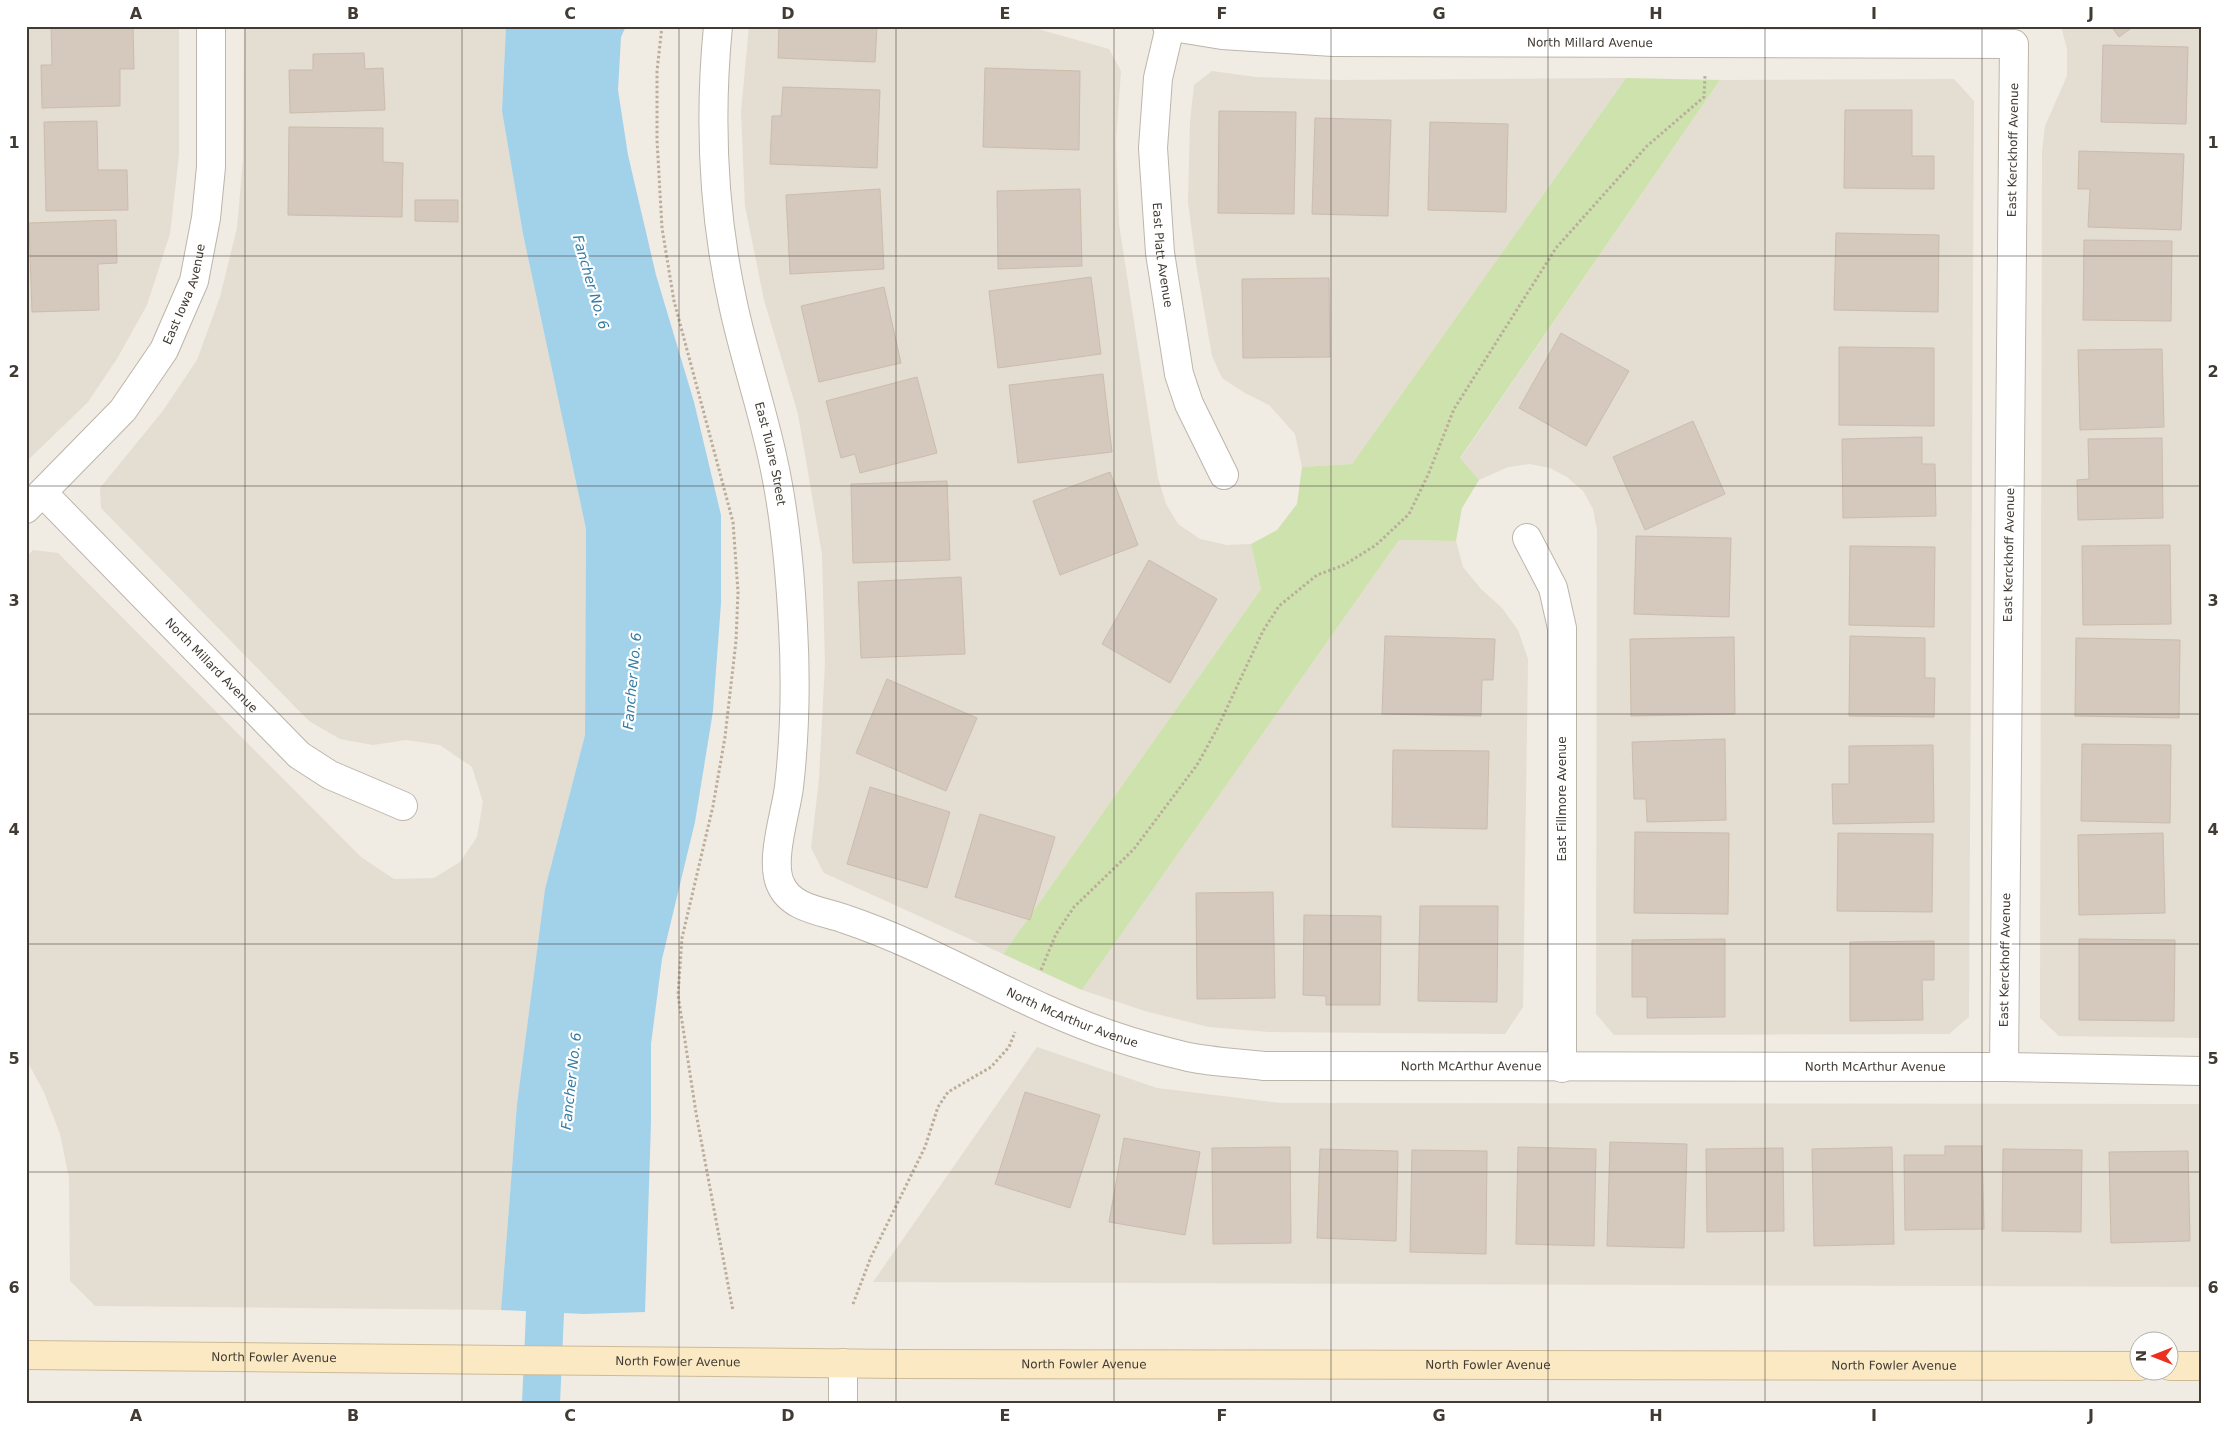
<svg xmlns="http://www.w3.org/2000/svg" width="2227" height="1429" font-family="'DejaVu Sans',sans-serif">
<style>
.residential{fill:#e4ddd1}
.green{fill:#cee2ae}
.water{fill:#a2d1ea}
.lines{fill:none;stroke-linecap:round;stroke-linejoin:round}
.canal{stroke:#a2d1ea;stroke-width:38}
.building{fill:#d4c9bc;stroke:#cbbdad}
.minor-casing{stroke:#beb5a9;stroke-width:30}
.tertiary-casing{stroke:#beb5a9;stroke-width:30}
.secondary-casing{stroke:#cdbb96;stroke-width:30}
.path{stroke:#bbad99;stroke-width:3;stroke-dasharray:2.5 2.5;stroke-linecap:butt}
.minor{stroke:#fff;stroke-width:28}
.tertiary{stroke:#fff;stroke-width:28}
.secondary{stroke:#fae9c3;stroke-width:28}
.grid{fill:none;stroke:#413b34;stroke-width:1;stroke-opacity:0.55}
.labels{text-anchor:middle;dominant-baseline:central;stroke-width:4.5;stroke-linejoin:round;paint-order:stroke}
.street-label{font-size:12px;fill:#413b34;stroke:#fff}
.water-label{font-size:14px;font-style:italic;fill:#357da5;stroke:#fff}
.neatline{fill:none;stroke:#413b34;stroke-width:2}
.grid-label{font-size:16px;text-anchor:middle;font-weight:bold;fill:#413b34}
</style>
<rect width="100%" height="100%" fill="#f0ebe3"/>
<path class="residential" d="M26,26H179V155L170,234L147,305L118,357L88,402L26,462Z
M244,26H506L502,111L523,234L586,529L585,735L545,889L517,1104L501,1310L95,1306L70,1281L69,1178L60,1134L44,1092L26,1059V557L33,550L58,553L361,857L394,879L434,878L460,862L477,837L483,802L472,767L440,745L406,740L373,745L340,739L309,721L101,508L100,488L162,412L197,360L220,297L237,228L243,159Z
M749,26H1027L1109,49L1121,71L1116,142L1119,224L1158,478L1166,504L1178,524L1200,539L1227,545L1251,544L1261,589L1003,954L824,873L811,848L819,779L825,663L822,554L798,414L764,300L745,206L741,112Z
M2061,26H2201V1038L2059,1036L2040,1018L2042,151L2045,126L2067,76V49Z
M1212,71L1256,77L1336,80L1626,78L1352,464L1302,467L1295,434L1269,405L1245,393L1222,378L1212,356L1196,263L1188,202L1190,122L1194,85Z
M1954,79L1974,101L1969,1017L1949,1034L1614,1035L1596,1014L1597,530L1593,509L1583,491L1567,477L1550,468L1530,464L1508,467L1479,480L1460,459L1720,80Z
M1399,540L1456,541L1463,567L1481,589L1502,608L1518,630L1528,659L1523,1007L1505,1034L1269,1032L1209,1027L1145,1011L1082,990Z
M1037,1047L1157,1088L1281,1103L2201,1104V1287L873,1282Z"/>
<path class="green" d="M1626,78L1720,80L1460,458L1479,480L1462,508L1456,541L1399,540L1082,990L1003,954L1261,589L1251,544L1277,530L1297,504L1302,467L1352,464Z"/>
<path class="water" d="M506,26H626L621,37L618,90L628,155L656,275L694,402L721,515V603L713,711L695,822L662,959L651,1044V1122L645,1312L584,1314L501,1310L517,1104L545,889L585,735L586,529L523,234L502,111Z"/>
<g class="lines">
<path class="canal" d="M541,1403L545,1313L551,1261"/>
</g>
<path class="building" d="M51,26H133L134,69H120V106L42,108L41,65H52Z
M779,26H877L875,62L778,58Z
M2111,26H2134L2119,37Z
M2103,45L2188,47L2186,124L2101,122Z
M364,53L365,69L383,68L385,110L290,113L289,70H313V54Z
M985,68L1080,71L1079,150L983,147Z
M783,87L880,90L877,168L770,164L772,116H781Z
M1845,110H1912V156H1934V189L1844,188Z
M1219,111L1296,112L1294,214L1218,213Z
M1315,118L1391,120L1388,216L1312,214Z
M97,121L98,170H127L128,210L46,211L44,122Z
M1430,122L1508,124L1506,212L1428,210Z
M289,127L383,128V162L403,163L402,217L288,215Z
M2079,151L2184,154L2181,230L2088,227L2090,189H2078Z
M880,189L884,269L790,274L786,195Z
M1080,189L1082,266L998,269L997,191Z
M415,200H458V222L415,221Z
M116,220L117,263L98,264L99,310L32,312L29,223Z
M1836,233L1939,235L1938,312L1834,310Z
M2084,240L2172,241L2171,321L2083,320Z
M1091,277L1101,354L998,368L989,291Z
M1329,278L1330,357L1243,358L1242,279Z
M884,287L901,363L819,382L801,306Z
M1561,333L1629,371L1586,446L1519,408Z
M1839,347L1934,348V426L1839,425Z
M2162,349L2164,427L2080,430L2078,350Z
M1103,374L1112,452L1018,463L1009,385Z
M917,377L937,453L860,473L855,454L841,458L826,401Z
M1693,421L1725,494L1645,530L1613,457Z
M1922,437V464H1935L1936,516L1843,518L1842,439Z
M2162,438L2163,518L2078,520L2077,480L2089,479L2088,439Z
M1110,472L1138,545L1060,575L1033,501Z
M947,481L950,560L853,563L851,484Z
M1636,536L1731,538L1729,617L1634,614Z
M2170,545L2171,624L2083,625L2082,546Z
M1850,546L1935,547L1934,627L1849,625Z
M1149,560L1217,599L1170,683L1102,644Z
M961,577L965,654L861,658L858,582Z
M1385,636L1495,639L1493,680H1482L1481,716L1382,714Z
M1850,636L1925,638V678H1935L1934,717L1849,716Z
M1734,637L1735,714L1631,716L1630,639Z
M2076,638L2180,640L2179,718L2075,716Z
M887,679L977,718L946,791L856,753Z
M1725,739L1726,820L1647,822L1646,799H1634L1632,742Z
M2082,744L2171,745L2170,823L2081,821Z
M1933,745L1934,822L1833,824L1832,784H1849V746Z
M1393,750L1489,751L1487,829L1392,827Z
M870,787L950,812L927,888L847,864Z
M980,814L1055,837L1030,920L955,897Z
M1635,832L1729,833L1728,914L1634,913Z
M1838,833L1933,834L1932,912L1837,911Z
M2163,833L2165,913L2079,915L2078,835Z
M1273,892L1275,998L1197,999L1196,893Z
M1420,906H1498L1497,1002L1418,1001Z
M1304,915L1381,916L1380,1005H1326V996L1303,995Z
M1725,939V1017L1647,1018V997H1632V940Z
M2079,939L2175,940L2174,1021L2079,1020Z
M1934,941V980H1922L1923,1020L1850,1021V942Z
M1025,1092L1100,1115L1070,1208L995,1184Z
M1124,1138L1200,1152L1185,1235L1109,1222Z
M1610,1142L1687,1144L1684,1248L1607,1246Z
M1945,1146H1982L1984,1229L1905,1230L1904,1155H1945Z
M1290,1147L1291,1243L1213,1244L1212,1148Z
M1518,1147L1596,1149L1594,1246L1516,1244Z
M1892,1147L1894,1244L1814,1246L1812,1149Z
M1783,1148L1784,1231L1707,1232L1706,1149Z
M1320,1149L1398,1151L1396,1241L1317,1238Z
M2003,1149L2082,1150L2081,1232L2002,1231Z
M1412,1150L1487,1151L1486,1254L1410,1252Z
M2200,1150H2201V1245H2200Z
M2188,1151L2190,1241L2111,1243L2109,1152Z"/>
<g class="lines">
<g class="minor-casing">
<g id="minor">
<path id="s1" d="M718,26C709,119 713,213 733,304C744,356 762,408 773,460C785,514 790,571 793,626C796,679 795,734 789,787C786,812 770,859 780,883C790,909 823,911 845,919C938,950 1020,1005 1114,1036C1137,1044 1163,1051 1188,1057C1212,1062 1239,1063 1264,1066L2004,1067L2201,1071"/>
<path id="s2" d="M1167,26L1222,35L1333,42L2014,44L2004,1067"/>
<path id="s3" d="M1170,27L1158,78L1153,148L1160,253L1179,374L1189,404L1224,475"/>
<path id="s4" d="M43,493L299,755L330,775L403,806"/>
<path id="s5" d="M26,509L123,410L164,350L194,281L206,218L211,167V26"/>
<path d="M1527,538L1553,588L1562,628V1068"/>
</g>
</g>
<g class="tertiary-casing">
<path id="tertiary" d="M843,1363V1403"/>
</g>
<g class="secondary-casing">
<g id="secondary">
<path id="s6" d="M26,1355L900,1364L2140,1366"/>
<path d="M2170,1366H2201"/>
</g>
</g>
<path class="path" d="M662,26L657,71V140L662,228L674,301L733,522L738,592L736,641L725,737L713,806L682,938L678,995L696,1113L733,1311
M1041,970L1056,934L1074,907L1134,849L1197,765L1217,729L1263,631L1279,606L1317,575L1344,565L1376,545L1409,514L1428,475L1454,409L1556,248L1647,146L1704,97L1705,76
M853,1304L871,1257L925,1147L938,1107L948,1092L991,1067L1009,1047L1015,1032"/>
<use href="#minor" class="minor"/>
<use href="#tertiary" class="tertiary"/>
<use href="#secondary" class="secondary"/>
</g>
<path class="grid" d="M245,26V1403M462,26V1403M679,26V1403M896,26V1403M1114,26V1403M1331,26V1403M1548,26V1403M1765,26V1403M1982,26V1403M26,256H2201M26,486H2201M26,714H2201M26,944H2201M26,1172H2201"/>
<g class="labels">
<g class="street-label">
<text stroke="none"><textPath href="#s2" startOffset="424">North Millard Avenue</textPath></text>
<text transform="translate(2013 150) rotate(-89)">East Kerckhoff Avenue</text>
<text stroke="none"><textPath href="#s3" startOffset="230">East Platt Avenue</textPath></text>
<text stroke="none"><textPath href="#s5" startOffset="271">East Iowa Avenue</textPath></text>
<text stroke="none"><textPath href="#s1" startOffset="434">East Tulare Street</textPath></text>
<text transform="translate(2009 555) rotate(-89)">East Kerckhoff Avenue</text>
<text stroke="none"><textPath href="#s4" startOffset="241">North Millard Avenue</textPath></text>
<text transform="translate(1562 799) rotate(-90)">East Fillmore Avenue</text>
<text transform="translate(2005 960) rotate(-89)">East Kerckhoff Avenue</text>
<text stroke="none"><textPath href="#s1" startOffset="1192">North McArthur Avenue</textPath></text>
<text stroke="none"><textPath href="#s1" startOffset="2002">North McArthur Avenue</textPath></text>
<text stroke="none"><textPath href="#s1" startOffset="1598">North McArthur Avenue</textPath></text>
<text stroke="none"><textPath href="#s6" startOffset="248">North Fowler Avenue</textPath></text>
<text stroke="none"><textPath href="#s6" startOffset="652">North Fowler Avenue</textPath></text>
<text stroke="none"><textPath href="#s6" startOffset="1058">North Fowler Avenue</textPath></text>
<text stroke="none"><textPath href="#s6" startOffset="1462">North Fowler Avenue</textPath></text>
<text stroke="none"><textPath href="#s6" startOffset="1868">North Fowler Avenue</textPath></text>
</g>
<g class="water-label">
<text transform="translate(591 282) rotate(74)">Fancher No. 6</text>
<text transform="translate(632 681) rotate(-85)">Fancher No. 6</text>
<text transform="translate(571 1081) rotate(-84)">Fancher No. 6</text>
</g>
</g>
<rect width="2227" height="1429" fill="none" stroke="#ffffff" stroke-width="55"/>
<g transform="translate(2154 1356) rotate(270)"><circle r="24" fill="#ffffff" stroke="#b3b1ae"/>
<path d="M0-4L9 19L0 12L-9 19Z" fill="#eb301f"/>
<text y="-8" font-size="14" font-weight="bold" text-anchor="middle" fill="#413b34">N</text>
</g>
<rect x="28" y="28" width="2172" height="1374" class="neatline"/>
<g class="grid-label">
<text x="136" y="19">A</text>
<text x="353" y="19">B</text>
<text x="570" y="19">C</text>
<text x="788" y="19">D</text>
<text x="1005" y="19">E</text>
<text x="1222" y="19">F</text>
<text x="1439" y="19">G</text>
<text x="1656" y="19">H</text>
<text x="1874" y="19">I</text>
<text x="2091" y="19">J</text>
<text x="14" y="148">1</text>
<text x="2213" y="148">1</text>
<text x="14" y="377">2</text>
<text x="2213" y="377">2</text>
<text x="14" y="606">3</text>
<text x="2213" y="606">3</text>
<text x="14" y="835">4</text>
<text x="2213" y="835">4</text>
<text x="14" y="1064">5</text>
<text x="2213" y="1064">5</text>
<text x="14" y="1293">6</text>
<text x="2213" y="1293">6</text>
<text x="136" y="1421">A</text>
<text x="353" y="1421">B</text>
<text x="570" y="1421">C</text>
<text x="788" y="1421">D</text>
<text x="1005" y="1421">E</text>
<text x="1222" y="1421">F</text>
<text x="1439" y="1421">G</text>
<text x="1656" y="1421">H</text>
<text x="1874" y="1421">I</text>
<text x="2091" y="1421">J</text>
</g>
</svg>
